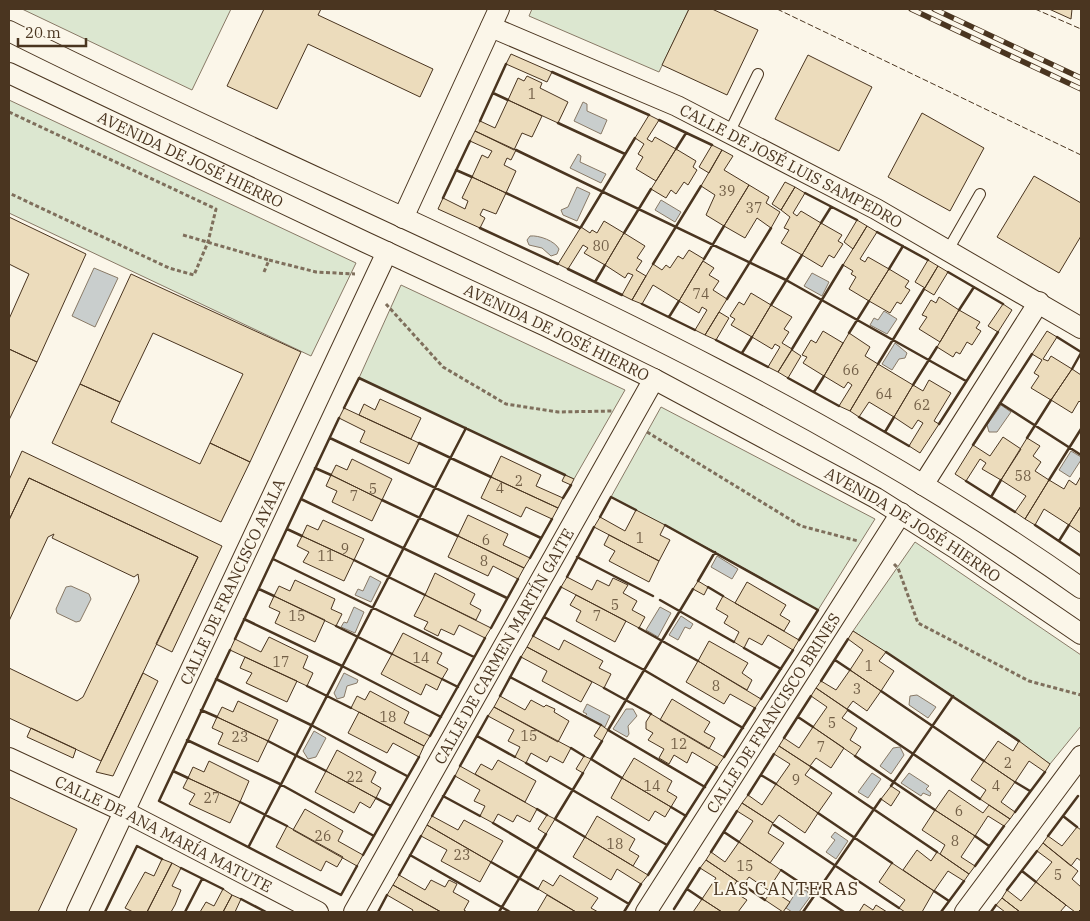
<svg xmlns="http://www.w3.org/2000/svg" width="1090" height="921" font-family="'IBM Plex Serif',serif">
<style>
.green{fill:#dce7d0;stroke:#887966}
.water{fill:#c9cecd;stroke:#887966}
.building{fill:#ecdcbc;stroke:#4a3520}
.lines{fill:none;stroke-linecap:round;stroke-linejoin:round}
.service-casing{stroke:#4a3520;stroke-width:12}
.minor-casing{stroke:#4a3520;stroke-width:22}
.path{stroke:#7f6f5c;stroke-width:3;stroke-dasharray:4 2.5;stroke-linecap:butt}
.service{stroke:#fbf6e9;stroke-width:10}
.minor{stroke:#fbf6e9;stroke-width:20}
.rail-casing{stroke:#4a3520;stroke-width:5.5}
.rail{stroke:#fbf6e9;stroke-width:4;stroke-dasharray:11;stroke-linecap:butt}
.fence{stroke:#4a3520;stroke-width:1;stroke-dasharray:6 2.5;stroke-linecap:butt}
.wall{stroke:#4a3520;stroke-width:2.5}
.labels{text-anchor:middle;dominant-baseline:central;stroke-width:4;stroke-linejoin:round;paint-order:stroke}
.number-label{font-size:14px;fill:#725f47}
.street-label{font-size:16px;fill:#4a3520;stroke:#fbf6e9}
.neighbourhood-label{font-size:18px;letter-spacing:1px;fill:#4a3520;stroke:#fbf6e9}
</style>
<rect width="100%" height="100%" fill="#fbf6e9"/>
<path class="green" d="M22,9H231L192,90Z
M532,9H689L659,72L529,16Z
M9,100L356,263L311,356L9,213Z
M401,285L625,390L574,479L359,378Z
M661,407L875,519L818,610L715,552L611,497Z
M915,542L1081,655V726L1050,764L953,696L853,631Z"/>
<path class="water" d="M583,102L587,104V111L607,120L601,134L574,121Z
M578,154L581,156L580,162L606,174L601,183L570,168Z
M577,187L590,193L577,221L563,215L561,210L568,207Z
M661,200L681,212L675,222L655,210Z
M530,236C539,235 555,241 559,249L557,254L551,256L542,248L529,245L527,240Z
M94,268L118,278L95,327L72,316Z
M812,273L829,282L822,296L804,286Z
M884,311L897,319L887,334L870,325L874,318L878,320Z
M895,343L907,353L905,358L899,359L892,370L882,364Z
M1001,405L1011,412L997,432H989L987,425Z
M1071,451L1081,457V460L1070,477L1059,470Z
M717,556L738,569L732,579L711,567Z
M370,576L381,582L371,602L355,595L358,589L363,591Z
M71,586L89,594L91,599L80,621L76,622L57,613L56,609L66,587Z
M354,607L364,612L355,633L341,627L344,622L347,623Z
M660,607L671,613L658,637L646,630Z
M681,616L693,624L690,629L685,627L678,640L669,635Z
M344,673L358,680L357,683L347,686L344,697L337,699L334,693Z
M917,695L936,707L928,718L909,705L910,696Z
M587,704L610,716L605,727L585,716L587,714L583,712Z
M626,709H633L637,716L628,726L629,734L627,737L613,729Z
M314,731L326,738L316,757L308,759L303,751Z
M900,747L904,755L891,774L880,766L893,748Z
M872,773L881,779L868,798L858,792Z
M909,773L929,786L926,789L931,793L930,796L923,793L921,796L901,783Z
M835,832L848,841L836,859L826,852L835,840L831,837Z
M798,889L807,891L810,897L799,912H792L786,908Z"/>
<path class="building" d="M264,9H321L318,15L433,69L420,97L308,44L277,109L227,86Z
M689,9H712L758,30L727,95L662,65Z
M1049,9H1072L1071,19Z
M511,54L552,72L547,82L506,64Z
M808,55L872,87L839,151L775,119Z
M527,76L542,83L540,88L568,102L558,123L508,100L518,78L524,81Z
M508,100L542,116L532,137L522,133L514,150L475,131L480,121L495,128Z
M922,113L984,148L950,211L888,177Z
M649,115L659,120L647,139L652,142L655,137L676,149L656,181L636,169L643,157L638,154L644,144L635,138Z
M475,131L516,150L511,160L507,158L504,165L516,171L506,193L472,177L482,155L488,158L492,151L470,141Z
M712,145L722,150L709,173L699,167Z
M676,149L696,161L693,167L697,170L688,185L684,182L676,194L671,190L666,198L651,189Z
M722,150L733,156L724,170L749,185L724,226L706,215L715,195L701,186Z
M1034,176L1081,203V236L1059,273L997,237Z
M472,177L506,193L496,214L483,209L480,215L485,218L480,228L438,209L443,198L465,209L468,201L462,198Z
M785,182L795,187L781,210L772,204Z
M749,185L769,197L766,203L780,212L771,228L757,218L745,238L724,226Z
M795,187L805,193L793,213L797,216L801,211L821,223L802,255L781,243L789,230L784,228L790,217L781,210Z
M9,217L86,254L37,362L9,349V319L29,274L9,264Z
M857,220L867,226L853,249L844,242Z
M604,221L624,233L605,265L584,253L588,248L583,245L568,269L558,264L581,227L590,233L592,230L597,233Z
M821,223L842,235L838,241L843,244L834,258L829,255L822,267L802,255Z
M867,226L877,232L860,259L865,262L868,257L889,269L869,301L849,289L856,277L851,274L853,271L843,265Z
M624,233L645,246L637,258L642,261L636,270L646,276L632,300L622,295L633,275L628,273L625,278L605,265Z
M689,250L704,259L679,301L653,285L642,304L632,300L653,264L662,270L666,265L670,268L678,256L683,259Z
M928,260L938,266L925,288L915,282Z
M703,261L714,268L709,275L719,281L713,290L727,299L705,335L695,330L707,310L702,307L699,313L679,301Z
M938,266L948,272L934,295L924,289Z
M889,269L909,281L905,287L910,290L901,304L897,302L890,313L869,301Z
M131,274L301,352L250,462L210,443L243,374L153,333L120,402L80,384Z
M751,293L771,305L752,337L731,325L735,319L730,316L739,302L744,305Z
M939,297L959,310L940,342L919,329L927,317L922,315L931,300L936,303Z
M1003,304L1012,310L998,332L988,326Z
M771,305L792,317L784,329L789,332L782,343L792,349L778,372L768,367L780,347L775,344L772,349L752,337Z
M959,310L980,322L976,328L981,331L972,345L967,342L960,354L956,352L953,357L937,347Z
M719,312L729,318L716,340L705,335Z
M823,331L843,343L824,376L803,363L807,357L802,355L811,340L816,343Z
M1047,331L1057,337L1043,359L1048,361L1051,356L1072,369L1051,400L1031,388L1039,376L1034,373L1042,360L1032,354Z
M849,333L870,347L865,356L878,364L850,411L839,406L852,385L848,382L844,388L824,376Z
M9,349L37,362L9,420Z
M792,350L801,356L788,378L778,372Z
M878,364L913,385L894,417L869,402L859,417L850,411Z
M1072,369L1081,375V403L1079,401L1072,413L1051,400Z
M929,380L951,393L934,421L939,424L920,453L909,446L923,423L918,420L912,429L894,417L913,385L923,391Z
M80,384L120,402L111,422L200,464L210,443L250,462L221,522L52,443Z
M380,399L421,418L411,439L359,415L364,404L375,410Z
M344,408L419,443L409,464L360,442L365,431L339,418Z
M1003,437L1021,449L1001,480L982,469L986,463L980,459L966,481L955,474L973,445L990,456Z
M1027,438L1040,446L1033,456L1041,462L1035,471L1049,480L1025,519L1015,512L1026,496L1001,480Z
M22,451L222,546L172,652L156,644L198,557L29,478L9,520V480Z
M501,456L541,475L536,486L563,498L558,508L491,477Z
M352,459L392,479L382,500L331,475L336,465L347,470Z
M331,475L382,500L372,521L332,502L337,491L326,486Z
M565,475L574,479L571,485L562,481Z
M1081,476V506L1069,525L1044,509L1035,525L1025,519L1049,480L1064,489L1069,480L1076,485Z
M491,477L558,508L552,519L526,507L521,517L481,498Z
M29,478L198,557L101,761L9,718V668L77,701L83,697L139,581L138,574L134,577L52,538L54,534L48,537L9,621V520Z
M1081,506V533L1069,525Z
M636,510L665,525L660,535L670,540L659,561L594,527L600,517L625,531Z
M468,515L508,534L503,545L530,558L524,568L458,536Z
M323,520L364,539L354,560L302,536L307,525L318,530Z
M609,535L659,561L649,582L609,561L615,551L604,545Z
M302,536L354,560L344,581L303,562L309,552L297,546Z
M458,536L524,568L518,579L493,566L488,576L448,557Z
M435,573L475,594L470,604L481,610L476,620L425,595Z
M567,577L592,590L597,580L609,586L613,578L628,585L623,593L637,601L632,610L645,617L639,628L561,587Z
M295,580L335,599L331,609L342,614L336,626L274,596L279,586L290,591Z
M698,581L708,587L704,595L693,589Z
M747,582L786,605L780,615L790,621L784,631L735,603Z
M425,595L491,628L485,638L459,625L454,635L441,629L438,636L424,629L428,622L414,616Z
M576,595L626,621L615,642L576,621L581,611L570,605Z
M274,596L325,620L315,642L275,623L280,612L269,607Z
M723,596L799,640L793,650L768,635L762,645L749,638L744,648L734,642L739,632L724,623L728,616L716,609Z
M853,631L886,652L879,661L894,671L881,691L850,670L863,650L848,639Z
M403,633L442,653L437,663L448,669L442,679L392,654Z
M533,636L559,650L564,640L603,661L599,668L611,674L604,688L527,647Z
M269,637L308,656L303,668L313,673L307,686L230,650L235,639L261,652Z
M709,641L748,663L742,673L752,680L747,690L698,661Z
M527,647L592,682L581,702L542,681L547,671L521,657Z
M392,654L442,679L437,690L426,684L421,695L381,674Z
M245,657L297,681L287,702L246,683L252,673L240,668Z
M698,661L761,699L755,708L730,694L724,704L686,682Z
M850,670L881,691L867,711L853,701L847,709L816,688L821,681L836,690Z
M143,673L158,681L113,776L96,772Z
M816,688L848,710L842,718L857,728L850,740L861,747L855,756L813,727L827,707L811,696Z
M370,691L409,712L404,723L430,736L424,746L351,708L357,696L365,700Z
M500,696L525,710L531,700L544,707L546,705L555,709L554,712L569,721L558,742L494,707Z
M672,699L710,722L704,732L715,738L709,749L660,720Z
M238,701L278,720L268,741L217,717L222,707L233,712Z
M494,707L571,748L563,763L550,756L547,762L531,753L526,763L515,757L520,747L508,741L514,730L488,716Z
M359,712L424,746L419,757L393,743L387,753L348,733Z
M651,714L724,757L717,767L692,752L687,763L674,755L669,764L659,758L664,749L648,740L653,733L646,729V722Z
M217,717L268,741L258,762L218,744L223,733L212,728Z
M601,725L608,730L602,741L594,736Z
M813,727L844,748L831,768L816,758L810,766L779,746L784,738L799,748Z
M31,728L76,749L73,758L27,737Z
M998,741L1013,751L1019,741L1050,764L1045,772L1029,761L1015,782L984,761Z
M779,746L811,767L805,775L832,793L818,813L776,784L790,764L774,754Z
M337,750L376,772L371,782L381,788L376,798L326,771Z
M584,756L591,759L583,773L576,769Z
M634,758L672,781L667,791L677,797L671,807L622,778Z
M498,760L536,781L525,802L475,774L481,764L492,770Z
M209,761L249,781L240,802L188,778L193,767L204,772Z
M984,761L1015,782L1001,802L1015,812L1010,819L980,799L986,790L971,780Z
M460,766L537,809L530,822L517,815L513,822L498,814L493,823L480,816L485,806L474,801L480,790L455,776Z
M326,771L376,798L370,808L360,802L354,813L315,792Z
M188,778L240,802L230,823L189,804L195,794L183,788Z
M622,778L671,807L665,817L655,811L649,821L611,798Z
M776,784L818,813L805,833L779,815L773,823L742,803L748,795L762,805Z
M891,786L900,792L891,806L881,799Z
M949,790L983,813L989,805L1010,819L1004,826L988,816L975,836L935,810Z
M9,797L77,829L38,912H9Z
M742,803L773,823L768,833L784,843L770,863L739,842L753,821L737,811Z
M305,809L343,831L338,841L363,855L357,866L293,830Z
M935,810L975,836L961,857L975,866L969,874L940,854L945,845L922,830Z
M547,815L555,819L546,834L538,829Z
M432,816L458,830L464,820L503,841L491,862L427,825Z
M597,816L635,839L629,850L639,856L633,866L585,837Z
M427,825L491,862L480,882L441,861L447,850L421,836Z
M287,826L343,857L337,867L326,861L321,871L276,847Z
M1077,827L1081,830V861L1077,858L1071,866L1043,843L1048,836L1062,846Z
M585,837L648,875L641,884L617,869L611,880L573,857Z
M739,842L781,870L768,890L749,877L743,885L706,860L711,852L725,862Z
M1043,843L1078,871L1072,879L1081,887V909L1078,912H1075L1036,882L1052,862L1037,851Z
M917,850L931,861L937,852L969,874L964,881L948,871L934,891L903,870Z
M162,859L172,863L147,912H133L125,908L145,872L154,876Z
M706,860L737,881L731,890L747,900L738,912H722L702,899L716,878L700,868Z
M172,863L181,868L172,886L181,890L175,905L171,912H147Z
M892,863L934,891L922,912H905L899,908L905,900L879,882Z
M399,875L425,890L431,880L445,887L449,880L457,884L453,892L469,901L464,910L467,912H441L393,885Z
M560,875L598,898L591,908L598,912H576L538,889L543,880L553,886Z
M1036,882L1066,905L1060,912H1020L1002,898L1007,890L1021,901Z
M393,885L441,912H412L413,910L387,895Z
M223,889L232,895L223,912H200L206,902L214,906Z
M772,890L790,902L783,912L765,900Z
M232,895L241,899L235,912H223Z
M547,895L576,912H537Z
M1002,898L1020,912H1005L996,905Z
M702,899L722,912H693Z
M864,904L873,910L876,905L887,912H859Z"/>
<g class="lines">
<g class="service-casing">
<path id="service" d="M729,133L758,74
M948,250L980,194"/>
</g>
<g class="minor-casing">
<g id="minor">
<path id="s1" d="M491,27L677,106L876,209L1081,328"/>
<path d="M9,31C369,212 751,354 1081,588"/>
<path id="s2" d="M9,73L365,242L546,326L654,379L876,498L955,548L1081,634"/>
<path d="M403,218L499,9"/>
<path d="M923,485L1039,302"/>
<path id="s3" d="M9,758L125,812L318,912"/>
<path id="s4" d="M77,912L387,252"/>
<path id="s5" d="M354,912L654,379"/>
<path id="s6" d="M646,912L901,513"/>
<path d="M965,912L1081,756"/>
</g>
</g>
<path class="path" d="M9,112L216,209L208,242L194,275L169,268L9,193
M183,235L269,260
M264,272L269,260L316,272L355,274
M386,304L443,367L506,404L558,412L613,411
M647,432L801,526L858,541
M894,564L898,568L918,623L1029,681L1081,695"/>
<use href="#service" class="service"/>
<use href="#minor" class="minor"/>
<g class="rail-casing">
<path id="rail" d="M911,9L1081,89
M934,9L1081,78"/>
</g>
<use href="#rail" class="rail"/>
<path class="fence" d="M777,9L1081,155
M1035,9L1081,29"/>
<path class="wall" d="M552,72L649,115
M493,93L508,100
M659,120L712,145
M480,121L506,64
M558,123L625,154
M676,149L686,133
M516,150L786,280L966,381
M456,170L472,177
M506,193L580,228
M805,193L857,220
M443,198L470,141
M821,223L831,207
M581,227L635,138
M480,228L558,264
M877,232L928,260
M624,233L651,189
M704,259L724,226
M653,264L701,186
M568,269L622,295
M889,269L903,246
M948,272L1003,304
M595,282L605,265
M727,299L771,228
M642,304L695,330
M771,305L802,255
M959,310L974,287
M669,317L679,301
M849,333L869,301
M1057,337L1081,352
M716,340L768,367
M792,349L843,265
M742,353L752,337
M878,364L924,289
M1072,369L1081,353
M788,378L839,406
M913,385L937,347
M814,392L824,376
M1000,403L1081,455
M344,408L359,378L565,475
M859,417L909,446
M939,424L998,332
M885,432L894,417
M330,438L541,538
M1027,438L1051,400
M419,443L491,477
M973,445L1032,354
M315,468L331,475
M1049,480L1081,429
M966,481L1015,512
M991,497L1001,480
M563,498L571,485
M301,499L507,598
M382,500L458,536
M600,517L611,497L636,510
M665,525L818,610L799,640
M1035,525L1081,556
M287,529L302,536
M1059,541L1069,525
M577,557L653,596
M530,558L552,519
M273,559L474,657
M354,560L425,595
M567,577L594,527
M698,581L715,552
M708,587L723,596
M259,589L274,596
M693,589L608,730L705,787
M660,600L734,642
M544,617L644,670L743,728
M244,619L342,666L441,717
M336,626L392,654
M491,628L518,579
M639,628L698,661
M533,636L561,587
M235,639L339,418
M744,648L781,669
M230,650L159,801L341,895L357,866
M886,652L1019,741
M835,660L850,670
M510,677L601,725
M216,679L311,725L407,776
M442,679L458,687
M821,681L848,639
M307,686L351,708
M604,688L651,714
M881,691L984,761
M500,696L521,657
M761,699L793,650
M201,710L217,717
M848,710L980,799
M798,717L813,727
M430,736L485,638
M477,736L515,757
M784,738L811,696
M187,740L280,784L374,836
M268,741L326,771
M602,741L591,759L622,778
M571,748L584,756
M855,756L935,810
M724,757L755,708
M526,763L667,845
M460,766L488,716
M811,767L937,852
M173,771L188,778
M583,773L555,819L585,837
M761,775L776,784
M1015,782L1030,791
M891,786L953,696
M748,795L774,754
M443,796L480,816
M376,798L391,806
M240,802L287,826
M671,807L686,816
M537,809L547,815
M1015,812L1045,772
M818,813L892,863
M432,816L455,776
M1063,816L1077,827
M493,823L629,904
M774,825L899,908
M724,832L739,842
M975,836L989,846
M1048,836L1078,796
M249,846L466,428
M711,852L737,811
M363,855L419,757
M410,855L510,912
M491,862L538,889
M975,866L1004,826
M181,868L223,889
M781,870L844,912
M1022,871L1036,882
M399,875L421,836
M648,875L717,767
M743,885L765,900
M687,889L702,899
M1007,890L1037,851
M934,891L949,901
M241,899L266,912
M674,909L700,868
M105,912L137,846L162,859
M185,912L202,879
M378,912L387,895
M499,912L546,834
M624,912L641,884
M803,912L881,799
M941,912L964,881
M991,912L996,905"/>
</g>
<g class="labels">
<g class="number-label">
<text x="532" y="94">1</text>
<text x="727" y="191">39</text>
<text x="754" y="208">37</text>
<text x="601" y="246">80</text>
<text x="701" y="294">74</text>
<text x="851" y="370">66</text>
<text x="884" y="394">64</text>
<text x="922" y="405">62</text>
<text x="1023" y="476">58</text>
<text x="519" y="481">2</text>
<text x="500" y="488">4</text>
<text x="373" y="489">5</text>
<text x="354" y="496">7</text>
<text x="640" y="538">1</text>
<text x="486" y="540">6</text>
<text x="345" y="549">9</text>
<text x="326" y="556">11</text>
<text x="484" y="561">8</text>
<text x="615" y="605">5</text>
<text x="297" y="616">15</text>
<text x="597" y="616">7</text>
<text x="421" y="658">14</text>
<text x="281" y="662">17</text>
<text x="869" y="666">1</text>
<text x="716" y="686">8</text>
<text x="857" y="689">3</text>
<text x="388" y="717">18</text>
<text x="832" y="723">5</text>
<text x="529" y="736">15</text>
<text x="240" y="737">23</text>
<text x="679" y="744">12</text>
<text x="821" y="747">7</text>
<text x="1008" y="763">2</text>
<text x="355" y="777">22</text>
<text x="796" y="780">9</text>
<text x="652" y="786">14</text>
<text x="996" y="786">4</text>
<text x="212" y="798">27</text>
<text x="959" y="811">6</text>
<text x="323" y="836">26</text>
<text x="955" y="841">8</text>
<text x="615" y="844">18</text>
<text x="462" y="855">23</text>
<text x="745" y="866">15</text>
<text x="1058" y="875">5</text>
</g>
<g class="street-label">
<text stroke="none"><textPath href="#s2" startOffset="201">AVENIDA DE JOSÉ HIERRO</textPath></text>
<text stroke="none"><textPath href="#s1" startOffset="331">CALLE DE JOSÉ LUIS SAMPEDRO</textPath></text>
<text stroke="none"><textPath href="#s2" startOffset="606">AVENIDA DE JOSÉ HIERRO</textPath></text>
<text stroke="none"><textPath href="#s2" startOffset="1011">AVENIDA DE JOSÉ HIERRO</textPath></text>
<text stroke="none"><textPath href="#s4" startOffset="365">CALLE DE FRANCISCO AYALA</textPath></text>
<text stroke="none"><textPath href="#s5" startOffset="305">CALLE DE CARMEN MARTÍN GAITE</textPath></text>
<text stroke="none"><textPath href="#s6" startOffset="236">CALLE DE FRANCISCO BRINES</textPath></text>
<text stroke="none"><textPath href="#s3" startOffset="172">CALLE DE ANA MARÍA MATUTE</textPath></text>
</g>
<g class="neighbourhood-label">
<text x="786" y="888">LAS CANTERAS</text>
</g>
</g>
<rect width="1090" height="921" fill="none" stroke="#4a3520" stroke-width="20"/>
<path d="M18 38v8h68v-8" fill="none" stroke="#4a3520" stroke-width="2.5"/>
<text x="25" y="38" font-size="15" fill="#4a3520" stroke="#fbf6e9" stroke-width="4" paint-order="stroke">20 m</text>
</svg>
